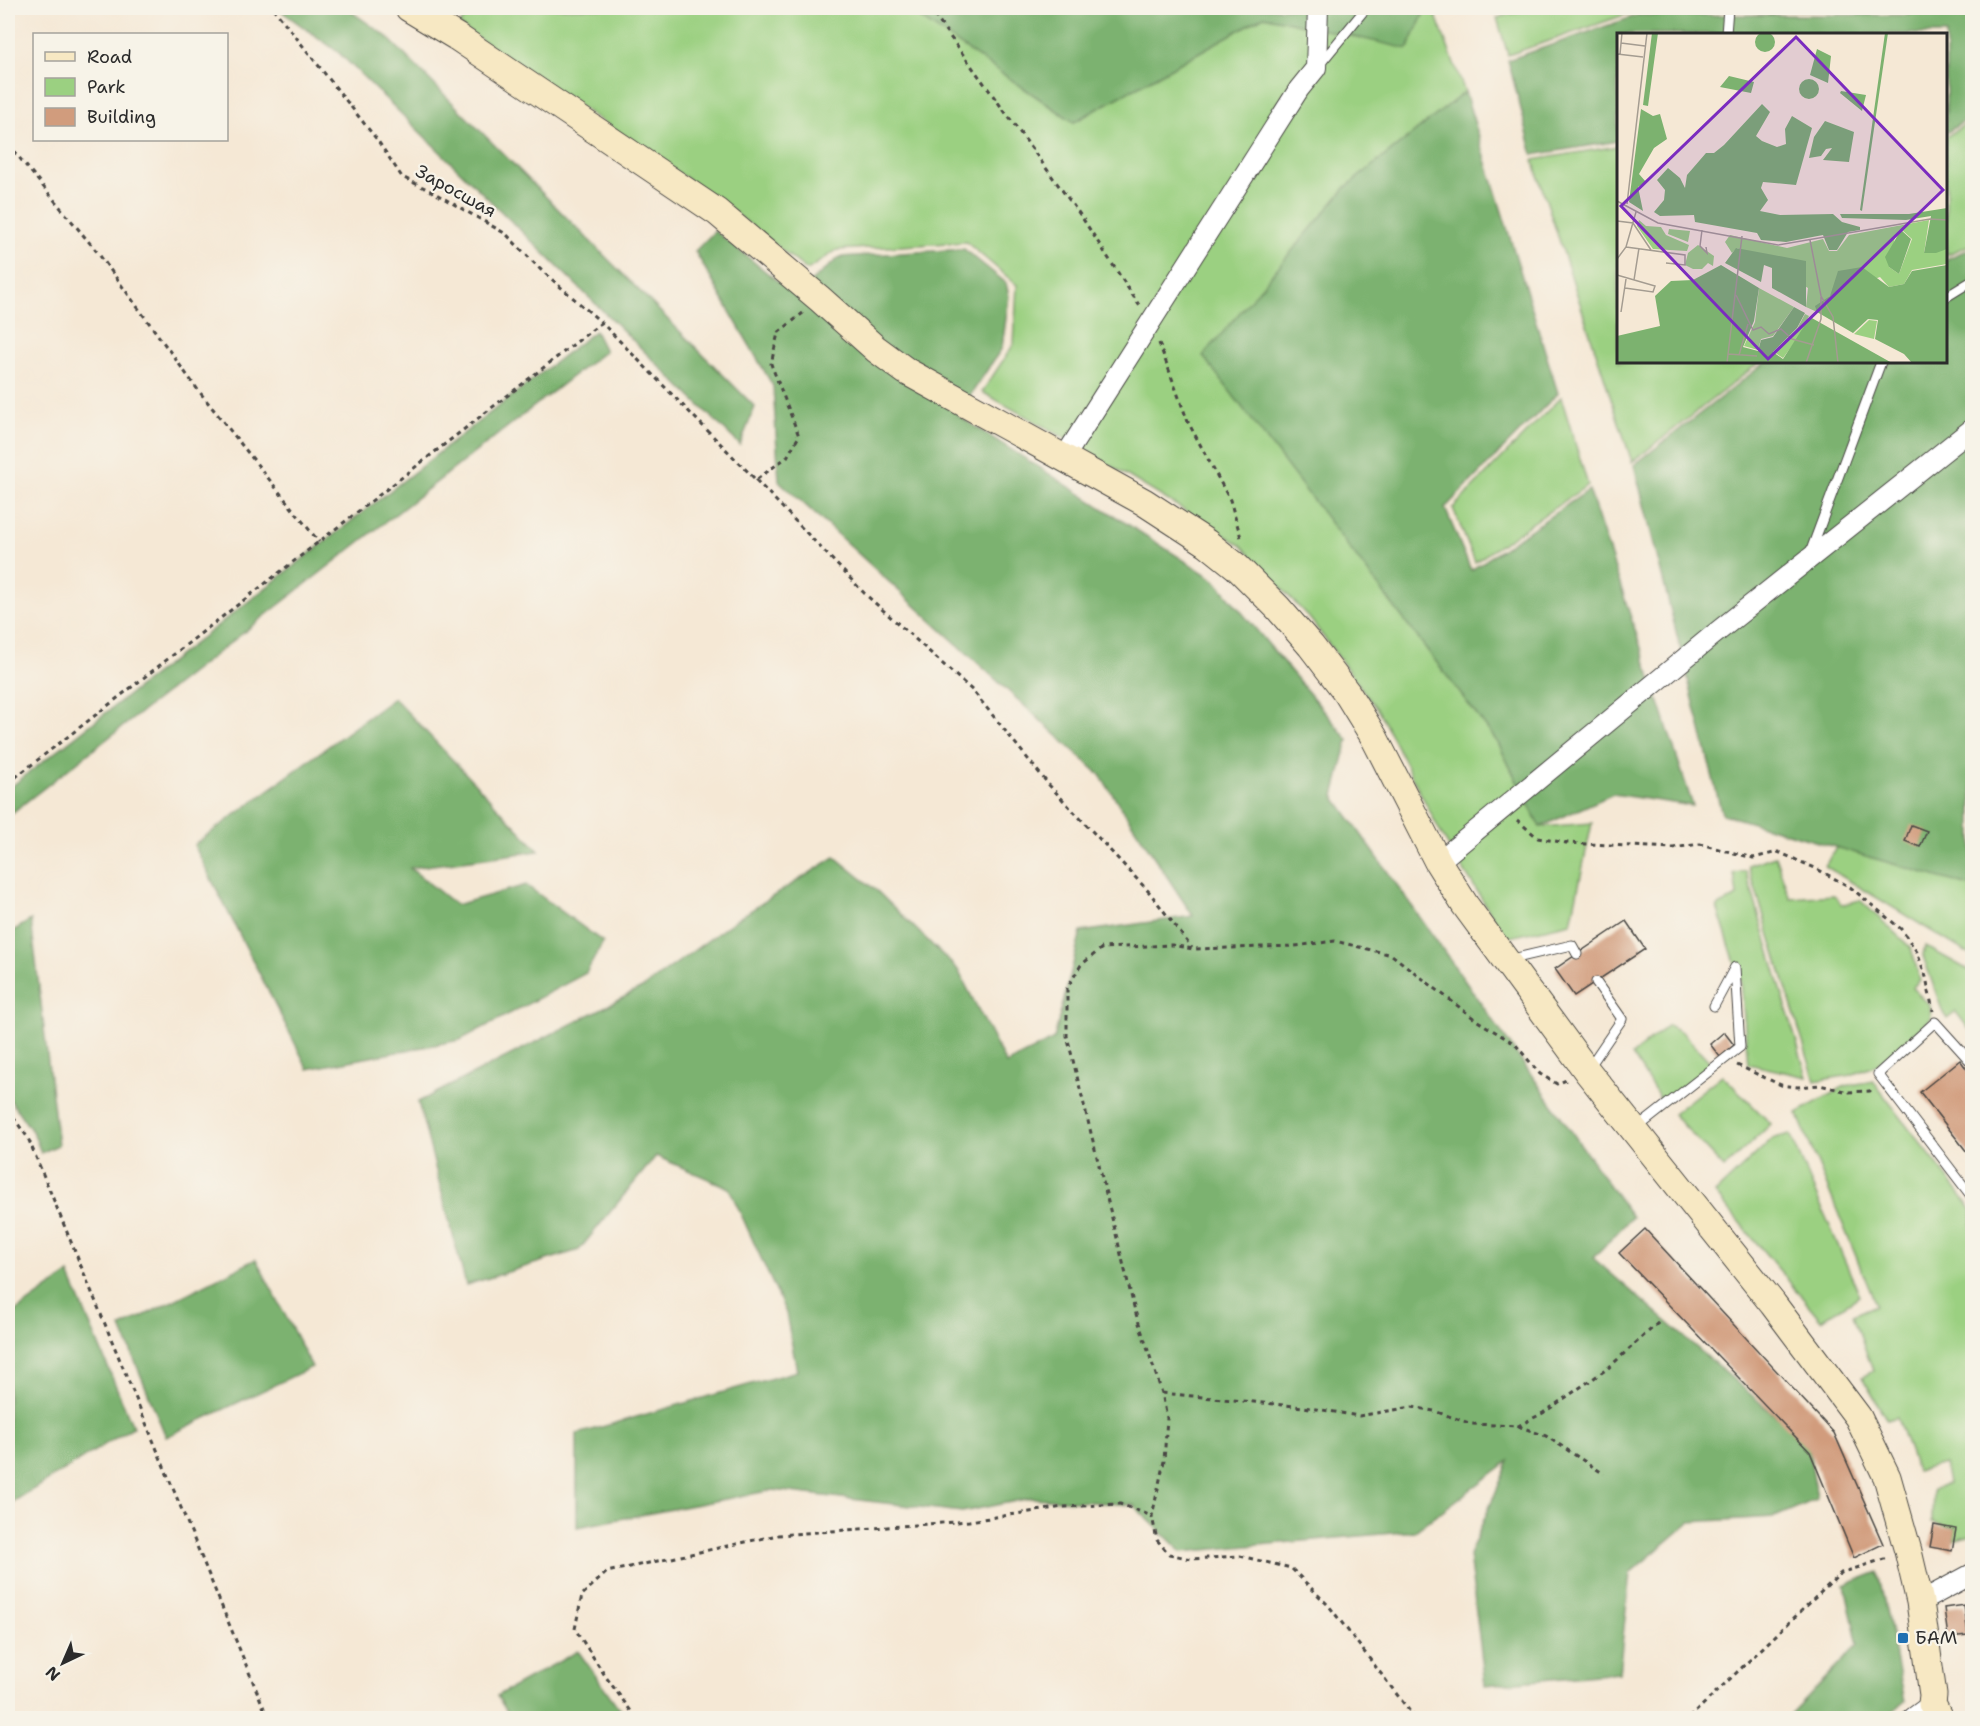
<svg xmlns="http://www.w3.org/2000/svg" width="1980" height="1726" font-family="'Shantell Sans',sans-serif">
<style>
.green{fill:#9bd081;stroke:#637e56;stroke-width:1.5}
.forest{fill:#7cb26f;stroke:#546e4d;stroke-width:1.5}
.building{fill:#d19c7d}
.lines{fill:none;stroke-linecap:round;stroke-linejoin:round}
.lane-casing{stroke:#494744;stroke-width:11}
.street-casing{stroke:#494744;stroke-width:22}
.secondary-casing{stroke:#494744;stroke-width:29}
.path{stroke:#494744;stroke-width:3;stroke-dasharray:4.5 4.5;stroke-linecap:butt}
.lane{stroke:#fff;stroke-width:9}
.street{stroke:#fff;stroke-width:20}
.secondary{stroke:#f7e8c3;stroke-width:27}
.poi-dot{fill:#1f6fb2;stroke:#f7f3e8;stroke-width:2}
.labels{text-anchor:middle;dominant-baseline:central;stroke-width:4.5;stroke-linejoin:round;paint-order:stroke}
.street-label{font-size:18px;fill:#2b2b2b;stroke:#f7f3e8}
.poi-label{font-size:18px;fill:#2b2b2b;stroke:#f7f3e8;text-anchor:start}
.inset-road{fill:none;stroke:#a49c91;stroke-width:1.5}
.view{fill:#7b2cbf;fill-opacity:0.15;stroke:#7b2cbf;stroke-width:3}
.inset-edge{fill:none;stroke:#2b2b2b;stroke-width:3}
</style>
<rect width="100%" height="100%" fill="#f7f3e8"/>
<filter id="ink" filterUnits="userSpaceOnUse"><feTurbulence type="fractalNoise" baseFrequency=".0167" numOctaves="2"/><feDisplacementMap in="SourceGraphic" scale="12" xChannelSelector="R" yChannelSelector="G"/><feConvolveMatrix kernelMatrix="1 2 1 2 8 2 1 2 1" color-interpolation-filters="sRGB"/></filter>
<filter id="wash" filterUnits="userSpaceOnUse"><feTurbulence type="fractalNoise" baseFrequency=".008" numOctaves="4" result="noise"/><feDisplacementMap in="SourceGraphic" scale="24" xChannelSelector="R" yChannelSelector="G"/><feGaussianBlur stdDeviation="1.35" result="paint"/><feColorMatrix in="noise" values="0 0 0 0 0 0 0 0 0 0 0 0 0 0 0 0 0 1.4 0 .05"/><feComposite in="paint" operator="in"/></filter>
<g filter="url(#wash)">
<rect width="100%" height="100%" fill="#f5e8d5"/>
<path class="green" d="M472,8H911L913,13L1074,122L1264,16L1408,48L1426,8H1433L1465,92L1346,187L1498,743L1540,827L1592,823L1571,923L1506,938L1443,837L1379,712L1311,620L1241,545L1077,445L982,392L1014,344L1017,285L966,242L837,250L807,270L720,201L459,25Z
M1530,8H1902L1903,10H1639L1508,55L1497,18Z
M1972,120V244L1946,255V137Z
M1618,146V362H1760L1632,462L1533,160Z
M1561,397L1588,485L1475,562L1453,508Z
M1846,831L1972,870V956L1825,866Z
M1775,856L1790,898L1834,895L1841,905L1860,900L1911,948L1920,980L1912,988L1930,1005L1931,1019L1877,1065L1851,1075L1815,1081L1748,865Z
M1746,871L1807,1077L1748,1064L1741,981L1717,907L1737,896L1734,873Z
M1925,946L1972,972V1033L1956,1012L1947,1019L1943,1013L1923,956Z
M1668,1025L1682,1032L1712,1064L1662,1102L1632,1055Z
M1722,1075L1771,1124L1724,1168L1673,1114Z
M1873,1081L1972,1210V1535L1954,1540L1956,1528L1932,1522L1933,1489L1948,1483L1944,1464L1916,1471L1897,1417L1887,1420L1862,1377L1873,1371L1853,1315L1876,1305L1797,1113L1845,1086Z
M1790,1134L1860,1296L1821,1320L1715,1193L1772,1139Z"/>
<path class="forest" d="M277,8H346L386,36L755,407L740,445L338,52Z
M911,8H1426L1408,49L1264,16L1074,122L913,13Z
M1909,8H1972V116L1946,133V34H1618V141L1533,155L1508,60L1638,15H1910Z
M1465,92L1558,393L1445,508L1471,570L1589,490L1693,806L1613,794L1540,827L1498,743L1203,356L1346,187Z
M715,231L795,295L840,257L964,249L1006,283L1009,296L1002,348L957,415L1215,580L1348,740L1334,796L1632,1217L1593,1258L1808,1444L1817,1499L1775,1517L1690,1522L1630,1573L1619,1673L1485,1685L1469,1555L1509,1461L1415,1531L1182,1552L1133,1505L1031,1498L962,1512L773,1490L577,1527V1434L797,1371L786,1313L729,1188L656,1156L579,1250L466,1285L418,1102L644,987L737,919L835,857L877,891L958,970L1006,1064L1054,1039L1081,932L1193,916L1100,775L779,481L773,386L695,251Z
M1972,248V887L1722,814L1634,465L1766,362H1946V259Z
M595,331L605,351L8,816V789Z
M394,698L539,851L410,868L456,905L526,885L603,942L586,973L460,1040L308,1069L194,845Z
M31,920L58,1145L41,1153L34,1134L8,1097V934Z
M256,1259L312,1367L166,1437L121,1327Z
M69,1274L133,1427L8,1505V1317Z
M1878,1572L1905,1701L1885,1718H1787L1858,1645L1845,1585Z
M578,1651L626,1718H511L497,1696Z"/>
<g id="blocks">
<path class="building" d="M1911,825L1927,831L1920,847L1905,841Z
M1626,921L1645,949L1574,996L1555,969Z
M1724,1032L1734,1045L1720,1057L1710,1044Z
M1960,1060L1972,1076L1971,1157L1920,1092Z
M1645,1229L1834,1433L1883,1544L1854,1558L1810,1452L1619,1253Z
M1934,1525L1956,1529L1952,1551L1930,1547Z
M1964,1605L1968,1635L1948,1637L1944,1608Z"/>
</g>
</g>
<g filter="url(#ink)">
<use href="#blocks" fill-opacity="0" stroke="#494744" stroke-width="1.5"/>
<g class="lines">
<g class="lane-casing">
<path id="lane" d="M1726,34L1728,8
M1320,64L1366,8
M1946,297L1972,281
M1810,553L1881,362
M1508,960L1572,945L1577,954
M1972,1063L1935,1022L1878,1074L1972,1197
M1588,1069L1622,1019L1596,982
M1637,1128L1740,1047L1735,967L1714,1006"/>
</g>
<g class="street-casing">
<path id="street" d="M1064,458L1299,89L1316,68L1318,8
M1438,862L1712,636L1972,429
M1920,1602L1972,1574
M1913,1718L1932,1704"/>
</g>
<g class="secondary-casing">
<path id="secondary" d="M409,8L457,37L717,212L820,299L876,349L906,371L1144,502L1207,543L1237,567L1278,608L1311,646L1347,693L1374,737L1438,862L1465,905L1587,1071L1773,1304L1858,1417L1887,1477L1908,1551L1920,1602L1933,1695L1932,1704L1939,1718"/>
</g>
<path class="path" d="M273,8L378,141L402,177L431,191L506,234L540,269L602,323L756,480L787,457L799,436L771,364L778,333L803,313
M929,8L1081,216L1139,305
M8,144L98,253L198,390L319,542
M1159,343L1188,422L1230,500L1242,541
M756,480L865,594L973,691L1049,785L1150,893L1192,948
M8,783L601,323
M1517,820L1538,838L1566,843L1673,848L1700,844L1753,858L1778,852L1815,868L1850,887L1901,929L1917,952L1926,977L1933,1011
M1737,1065L1781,1085L1798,1087L1820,1085L1848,1092L1870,1091L1872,1087
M8,1110L28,1138L268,1718
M1162,1393L1304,1407L1359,1416L1412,1407L1434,1411L1472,1424L1518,1426L1543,1413L1607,1369L1659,1322
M1518,1426L1546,1436L1604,1474
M636,1718L606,1677L575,1629L582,1595L607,1572L778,1535L969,1521L1063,1507L1120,1504L1152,1516
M1415,1718L1329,1606L1291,1568L1240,1556L1191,1559L1169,1554L1157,1540L1152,1516L1164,1461L1167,1418L1162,1393L1135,1311L1067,1036V988L1081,965L1102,948L1172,945L1193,949L1230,948L1295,946L1335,941L1392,955L1476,1020L1515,1044L1540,1074L1557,1084L1566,1080
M1689,1718L1841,1573L1887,1558"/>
<use href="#lane" class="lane"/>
<use href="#street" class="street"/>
<use href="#secondary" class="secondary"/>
</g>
</g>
<rect class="poi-dot" x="1897" y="1632" width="12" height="12" rx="3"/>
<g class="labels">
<g class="street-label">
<text transform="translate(456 191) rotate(29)">Заросшая</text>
</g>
<g class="poi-label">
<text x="1915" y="1638">БАМ</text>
</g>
</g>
<g transform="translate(1617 33)">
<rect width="330" height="330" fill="#f5e8d5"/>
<path d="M22,187L29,193L44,194L49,202L72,212L70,218L36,216L20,193ZM312,187L307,220L330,216V231L295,237L287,251L272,254L263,244L213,263L200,279L189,274L191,255L130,219L120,215L115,220L108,209L113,202L170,215L206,206L212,218H220L232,202ZM285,197L295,206L282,241L272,234L278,204ZM52,196L73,198L71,209L51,201ZM81,212L97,223L96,233L91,230L85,236H76L68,232L71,220ZM142,255L177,274L156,303L144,306L141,317L127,313L138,289ZM188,281L192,283L183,302L166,325L157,319L180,296ZM252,287L260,288L257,306L237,301Z" fill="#9bd081" fill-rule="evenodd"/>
<path d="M138 9a10 10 0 1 1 20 0a10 10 0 1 1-20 0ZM35,0H41L31,73L26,72ZM268,0H271L245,178L243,177ZM200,16L214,23L211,50L193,42ZM112,43L137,49L134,60L103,54ZM182 56a10 10 0 1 1 20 0a10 10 0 1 1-20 0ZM224,58L249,62L245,78L223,60ZM145,71L153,79L139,103L145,108L160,114L169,111L168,96L175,83L195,95L179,152L146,149L144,155L151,167L143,178L163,182L216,181L225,189L243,194V197L231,199L220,217H212L206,202L169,209L144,207L140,200L78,189L77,182L43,183L37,179L47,167L48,157L40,147L51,135L63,145L68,155L70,142L89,120H97L107,112ZM24,76L36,83L43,81L50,106L37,115L22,141L29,149L21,154L26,178L12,169ZM208,88L237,99L232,129L206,127L215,115L209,116L204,123L192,125L197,104ZM330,175V216L319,220H307L314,183L289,187L225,185L223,181H292ZM284,197L294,206L282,241L272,234L268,224ZM119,215L189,228V274L155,255V235L147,232L144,249L108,230ZM104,232L142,255L137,288L126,314L141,318L144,307L156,304L177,274L188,280L180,295L156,319L166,326L193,284L275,330H0V303L43,293L38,263L54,248L76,247ZM330,232V330H295L287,321L258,306L261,287L251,286L236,300L200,279L198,273L213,263L221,238L245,234L272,254L287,251L295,238Z" fill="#7cb26f"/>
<path class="inset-road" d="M4,10L28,13M0,21L26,24M3,21L5,0M0,168L41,190L161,212L313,186L330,187M10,171L30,0M0,188L16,190L34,217M85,197L83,213L90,220L89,214M193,207L204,263L216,284L221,330M9,214L68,222V232L49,230M0,226L9,214L19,179M0,242L38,253L36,259L8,255M17,247L22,215M119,262L136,297L144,294L152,301L164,296L175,306L197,312M4,279L9,246M111,321L140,323M122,322L131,291M110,330L125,203M189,330L204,286V264"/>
<path class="view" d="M179,4L326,157L151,326L4,173Z"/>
<rect width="330" height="330" class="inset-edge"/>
</g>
<rect width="1980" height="1726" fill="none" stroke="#f7f3e8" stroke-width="30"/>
<rect x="33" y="33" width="195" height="108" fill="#f7f3e8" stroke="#a5a39c" stroke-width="1.5"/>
<rect x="45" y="52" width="30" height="9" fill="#f7e8c3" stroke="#a5a39c" stroke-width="1.5"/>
<text x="87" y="63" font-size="18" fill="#2b2b2b">Road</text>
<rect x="45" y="78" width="30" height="18" fill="#9bd081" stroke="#a5a39c" stroke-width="1.5"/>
<text x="87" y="93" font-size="18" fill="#2b2b2b">Park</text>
<rect x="45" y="108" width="30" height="18" fill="#d19c7d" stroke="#a5a39c" stroke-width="1.5"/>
<text x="87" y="123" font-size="18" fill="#2b2b2b">Building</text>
<g transform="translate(63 1663) rotate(224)" stroke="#f7f3e8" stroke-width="4.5" paint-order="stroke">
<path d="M0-4.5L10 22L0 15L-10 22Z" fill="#2b2b2b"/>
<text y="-9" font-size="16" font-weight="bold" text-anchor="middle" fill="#2b2b2b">N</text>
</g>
</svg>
